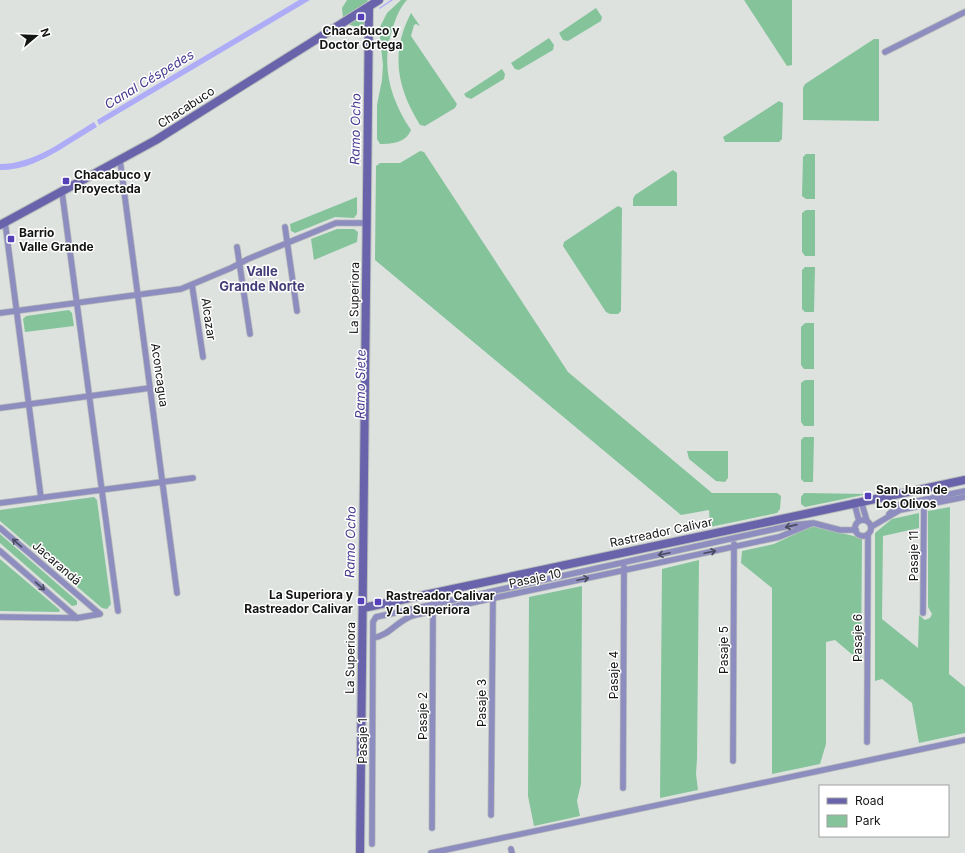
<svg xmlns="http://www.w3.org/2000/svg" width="965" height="853" font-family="Inter,sans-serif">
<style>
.green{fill:#85c49b}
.water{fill:#afacf7}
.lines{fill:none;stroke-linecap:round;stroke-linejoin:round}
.stream{stroke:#afacf7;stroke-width:1.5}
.street-casing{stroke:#b9bdba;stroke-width:7}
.secondary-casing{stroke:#b9bdba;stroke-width:10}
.street{stroke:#8e8dc0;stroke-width:5.5}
.secondary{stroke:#6963ac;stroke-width:8}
.oneway{stroke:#4a4b61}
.poi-dot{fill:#5640b8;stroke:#fff;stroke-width:1.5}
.labels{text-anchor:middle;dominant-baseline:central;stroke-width:3;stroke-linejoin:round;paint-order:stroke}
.poi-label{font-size:12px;font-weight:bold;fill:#131513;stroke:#fff;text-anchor:start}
.street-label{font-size:12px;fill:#131513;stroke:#fff}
.water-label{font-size:13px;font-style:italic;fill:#473b90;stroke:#fff}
.neighbourhood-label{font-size:13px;font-weight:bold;fill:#433d79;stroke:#fff}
</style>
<rect width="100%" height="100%" fill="#dde2df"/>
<path class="green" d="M347,0H367L370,3L366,24C356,29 349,26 343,18L342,8Z
M401,0H407C400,7 396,18 393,27C380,64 390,99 411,130C406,143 391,144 380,144L377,139V105L382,80L383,65L379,29L387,13Z
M744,0H792V65L787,66Z
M596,8L602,17L601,21L568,41L563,40L559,33Z
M411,13L420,26L416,24L414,25L411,36L457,104L455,108L425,126L420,125C397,88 390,53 411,13Z
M549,38L554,45L553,50L519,70L515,69L511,63Z
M874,39H879V121L803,120V88L805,84Z
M502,69L505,74L504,79L471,99L466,97L464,94Z
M779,101L783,103L782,139L779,142H725L723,137Z
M420,151L424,152L568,372L712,493H777L781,496L780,509L777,513L710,527L709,510L681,515L375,260L376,166L380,163H400Z
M806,154H815V199H806L802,196L803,157Z
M673,170L677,173V206H633V199L635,195Z
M357,197V214L354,218L335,217L295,233L291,231L290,224Z
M618,206L622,208L621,311L618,314H610L606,312L563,246L564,242Z
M806,210H815V256H805L802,252V213Z
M337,229H354L358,232L357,242L314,260L311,239Z
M805,267H815L814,312H805L802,309V270Z
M69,310L72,313L74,326L25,332L23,319L26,316Z
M805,323H814V369H804L801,365V327Z
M805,380H814V426H804L801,422V383Z
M804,437H814L813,482H804L801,479V440Z
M687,451H728V478L725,482L716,481L689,459Z
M804,493L868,494L805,507L801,504V497Z
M94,497L97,500L111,604L107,609L102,608L0,521V510Z
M950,507L949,674L965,687V733L919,743L912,703L882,679L875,681V533L892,519L919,513V528L883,536L882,619L918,648L919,615L925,620L930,618L932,614L928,607V511Z
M812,526L862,538L861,662L835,640L826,642V744L820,764L772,774V588L741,563L742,551L774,544Z
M0,534L77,601V605L72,606L0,543Z
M0,559L60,610L59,612L0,611Z
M699,560L697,759L696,774L698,790L660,798L662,569Z
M582,586L581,784L577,801L580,816L534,826L528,796L529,597Z"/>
<path class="water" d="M299,0H310L99,125L97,120Z
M94,122L97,127C67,144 35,171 0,170V164C35,164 65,139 94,122Z"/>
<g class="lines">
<path class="stream" d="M380,8L392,0
M335,36L342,32
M356,853L358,652"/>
<g class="street-casing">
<path id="street" d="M885,52L965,12
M120,160L177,593
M62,192L118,611
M5,222L41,498
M285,227L297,311
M237,247L250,334
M192,285L203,357
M0,313L181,289L231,268L248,259L336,223H367
M0,408L150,388
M861,501L867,521
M854,502L859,521
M0,503L193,478
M889,514L899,505L965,491
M855 528a8 8 0 1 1 16 0a8 8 0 1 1-16 0Z
M813,523L840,530H856
M871,527L900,510L965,497
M0,528L100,614
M0,551L77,618
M923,613L924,500
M0,617L77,618L100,614
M867,742L868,534
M733,761L734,544
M623,788L624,567
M491,815L493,596
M432,828L433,608
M372,844L373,622L376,617L793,525L813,523L779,537L415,615C398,619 391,635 373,638
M511,849L512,853
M431,853L965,740"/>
</g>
<g class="secondary-casing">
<path id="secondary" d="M0,225L156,140L379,0
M363,608L965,480
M360,853L369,7"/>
</g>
<use href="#street" class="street"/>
<use href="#secondary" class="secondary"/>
</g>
<defs><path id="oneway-shaft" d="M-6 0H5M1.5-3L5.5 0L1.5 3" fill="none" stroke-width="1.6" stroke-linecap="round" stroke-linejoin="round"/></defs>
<g class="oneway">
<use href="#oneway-shaft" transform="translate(791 526) rotate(167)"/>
<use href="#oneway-shaft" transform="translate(17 543) rotate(-139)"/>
<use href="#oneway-shaft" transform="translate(710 552) rotate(-12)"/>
<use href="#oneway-shaft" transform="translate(664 554) rotate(168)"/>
<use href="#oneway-shaft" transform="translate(583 579) rotate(-12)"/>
<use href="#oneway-shaft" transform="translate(40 586) rotate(41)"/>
</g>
<g class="poi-dot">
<rect x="357" y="13" width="8" height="8" rx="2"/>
<rect x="62" y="177" width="8" height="8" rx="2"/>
<rect x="7" y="235" width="8" height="8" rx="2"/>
<rect x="864" y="492" width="8" height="8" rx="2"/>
<rect x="357" y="597" width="8" height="8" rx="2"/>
<rect x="374" y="598" width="8" height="8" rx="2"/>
</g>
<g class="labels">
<g class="poi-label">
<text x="361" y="30" text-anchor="middle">Chacabuco y<tspan x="361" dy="14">Doctor Ortega</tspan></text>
<text x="74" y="174">Chacabuco y<tspan x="74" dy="14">Proyectada</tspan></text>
<text x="19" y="232">Barrio<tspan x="19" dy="14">Valle Grande</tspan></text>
<text x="876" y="489">San Juan de<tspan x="876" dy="14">Los Olivos</tspan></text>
<text x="353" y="594" text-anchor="end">La Superiora y<tspan x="353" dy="14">Rastreador Calivar</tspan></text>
<text x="386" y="595">Rastreador Calivar<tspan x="386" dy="14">y La Superiora</tspan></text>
</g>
<g class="street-label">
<text transform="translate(186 107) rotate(-33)">Chacabuco</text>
<text transform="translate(354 298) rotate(-89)">La Superiora</text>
<text transform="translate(209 319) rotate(82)">Alcazar</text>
<text transform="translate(160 375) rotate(82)">Aconcagua</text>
<text transform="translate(661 532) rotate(-12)">Rastreador Calivar</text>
<text transform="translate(913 556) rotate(-90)">Pasaje 11</text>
<text transform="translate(57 563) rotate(41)">Jacarandá</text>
<text transform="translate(535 578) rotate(-12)">Pasaje 10</text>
<text transform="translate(857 638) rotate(-90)">Pasaje 6</text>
<text transform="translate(723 650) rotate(-90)">Pasaje 5</text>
<text transform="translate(350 658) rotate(-89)">La Superiora</text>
<text transform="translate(613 675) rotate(-90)">Pasaje 4</text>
<text transform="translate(481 703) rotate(-90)">Pasaje 3</text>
<text transform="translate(422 716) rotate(-90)">Pasaje 2</text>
<text transform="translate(362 741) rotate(-90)">Pasaje 1</text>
</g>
<g class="water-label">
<text transform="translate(149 79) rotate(-31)">Canal Céspedes</text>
<text transform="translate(355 129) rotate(-89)">Ramo Ocho</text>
<text transform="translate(360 384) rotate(-89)">Ramo Siete</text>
<text transform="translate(350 542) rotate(-89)">Ramo Ocho</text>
</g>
<g class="neighbourhood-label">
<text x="262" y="271">Valle<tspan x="262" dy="15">Grande Norte</tspan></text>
</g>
</g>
<rect x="819" y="785" width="130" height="52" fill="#ffffff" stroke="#a1a1a1"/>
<rect x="827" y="798" width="20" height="6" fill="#6963ac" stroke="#a1a1a1"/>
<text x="855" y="805" font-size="12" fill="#131513">Road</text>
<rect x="827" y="815" width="20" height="12" fill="#85c49b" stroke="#a1a1a1"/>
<text x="855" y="825" font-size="12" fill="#131513">Park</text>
<g transform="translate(36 36) rotate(71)" stroke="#ffffff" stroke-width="3" paint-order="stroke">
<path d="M0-3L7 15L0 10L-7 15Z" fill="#131513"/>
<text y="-6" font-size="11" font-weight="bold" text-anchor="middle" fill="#131513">N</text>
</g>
</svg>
